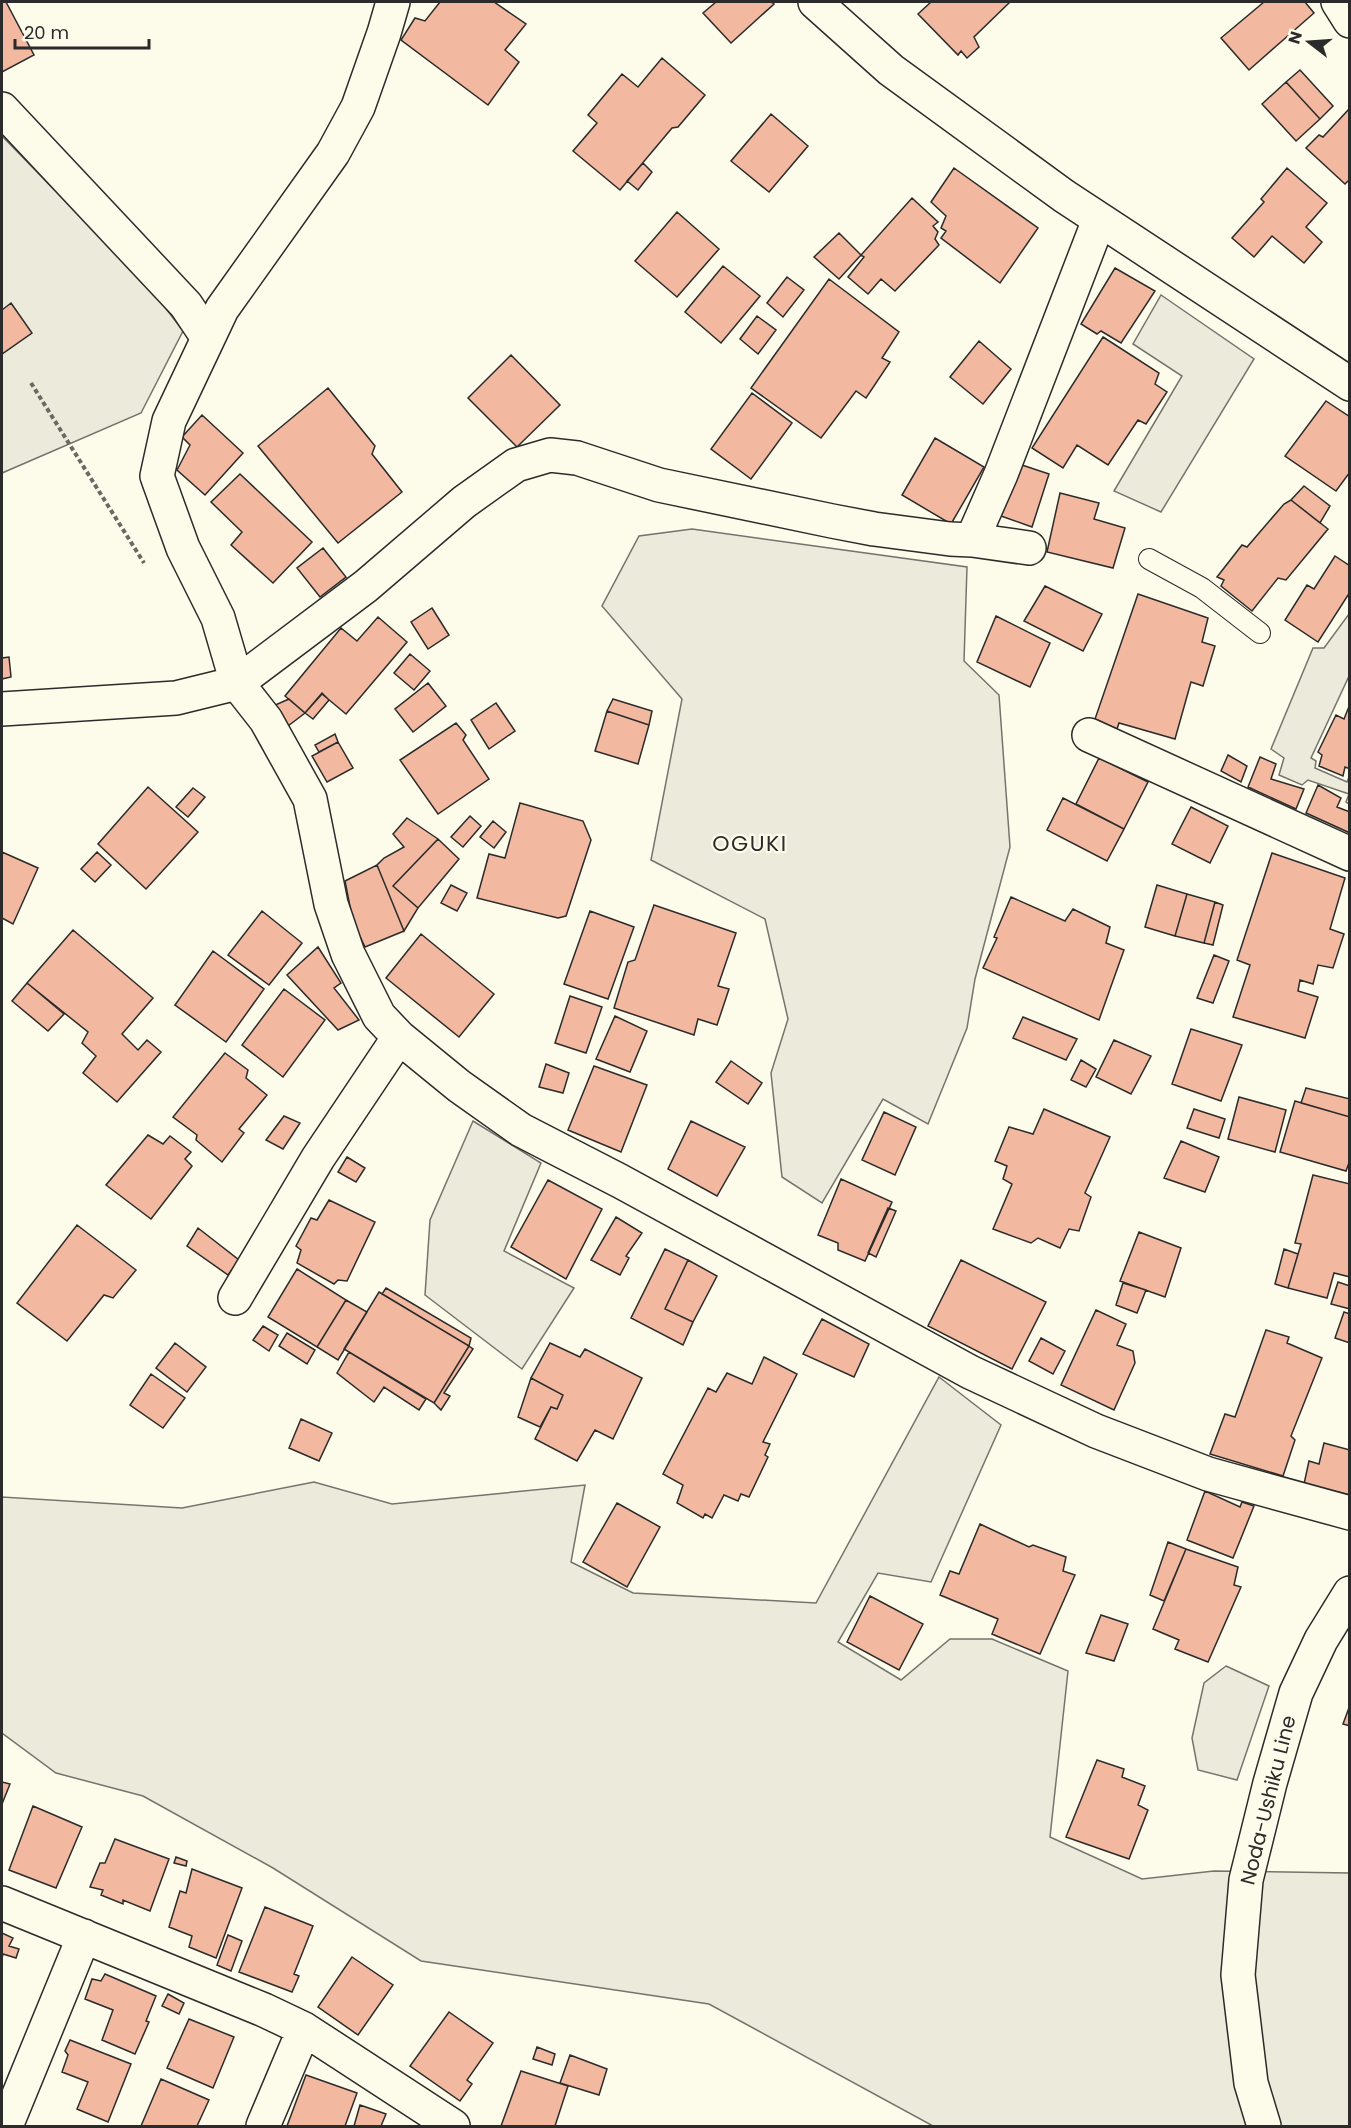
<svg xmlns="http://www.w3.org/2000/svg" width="1351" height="2128" font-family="Poppins,sans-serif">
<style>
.green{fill:#ecebdb;stroke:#74746e;stroke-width:1.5}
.building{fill:#f2b8a0;stroke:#2b2b2b;stroke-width:1.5}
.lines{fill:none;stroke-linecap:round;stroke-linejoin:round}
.lane-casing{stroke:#2b2b2b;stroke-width:22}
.street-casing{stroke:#2b2b2b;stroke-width:36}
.primary-casing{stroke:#2b2b2b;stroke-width:36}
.path{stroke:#6a6964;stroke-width:4;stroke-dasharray:4.5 3;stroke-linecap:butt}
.lane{stroke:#fdfbea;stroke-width:20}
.street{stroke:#fdfbea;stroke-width:33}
.primary{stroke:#fdfbea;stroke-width:33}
.labels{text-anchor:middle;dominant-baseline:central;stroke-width:4.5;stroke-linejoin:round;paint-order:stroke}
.street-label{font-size:20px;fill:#2b2b2b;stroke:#fdfbea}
.quarter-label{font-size:22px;letter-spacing:1.5px;fill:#2b2b2b;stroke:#fdfbea}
</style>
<rect width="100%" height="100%" fill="#fdfbea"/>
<path class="green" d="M2,136L151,289L183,331L141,413L2,473Z
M1161,295L1254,359L1161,512L1114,491L1182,376L1133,344Z
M692,529L967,567L964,661L999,695L1010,847L975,979L967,1028L928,1124L883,1099L822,1203L782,1177L771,1073L788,1019L765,919L651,860L682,699L602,606L639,536Z
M1349,614V676L1311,758L1316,761L1315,768L1347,782L1349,777V804L1346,802L1349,794L1308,780L1302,785L1279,775L1284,758L1271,749L1313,648H1324Z
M473,1121L541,1163L504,1251L574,1288L522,1369L425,1295L430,1220Z
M939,1377L1001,1425L931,1582L878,1573L838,1642L901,1680L950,1639H992L1068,1671L1050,1837L1142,1879L1214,1871L1349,1873V2126H933L709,2004L421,1961L273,1868L143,1796L56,1773L2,1733V1497L182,1508L314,1482L392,1504L585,1485L571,1562L633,1593L816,1603Z
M1226,1666L1269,1686L1237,1780L1198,1770L1192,1738L1204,1683Z"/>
<path class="building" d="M2,2H6L34,55L2,72Z
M440,2H494L526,24L505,50L519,62L488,105L401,40L415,18L425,21Z
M716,2H771L774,4L731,43L703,13Z
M931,2H1010L974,37L979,47L967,58L961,51L958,55L918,14Z
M1264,2H1305L1314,13L1249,70L1221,38Z
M662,58L705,95L678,127L672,128L620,190L573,151L597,123L588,115L622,74L638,87Z
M1300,70L1333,106L1320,119L1286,82Z
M1286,82L1320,119L1296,141L1262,104Z
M1350,108V179L1345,184L1306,148L1319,135L1323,137Z
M771,114L808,146L769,192L731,161Z
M643,163L652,172L638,190L627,181Z
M954,168L1038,228L1000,283L941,238L946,231L941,228L946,216L931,202Z
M1287,168L1327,203L1306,227L1322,242L1304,263L1272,236L1254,257L1232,238L1264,202L1261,199Z
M912,198L938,222L933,226L938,232L935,239L939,245L895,291L881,279L868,294L848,277L864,257L861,255Z
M677,212L719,249L677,297L635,261Z
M839,233L861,255L839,279L814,257Z
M723,266L760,296L721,343L685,312Z
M1115,268L1155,291L1121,343L1101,331L1097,334L1081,324Z
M787,277L804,290L783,317L767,303Z
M829,279L899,332L882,358L890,362L866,398L856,391L821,438L751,388Z
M11,303L32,333L2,354V310Z
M757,316L776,330L758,354L740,339Z
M1103,337L1159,373L1155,384L1167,392L1146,424L1138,420L1108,465L1077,445L1063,468L1032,448Z
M979,341L1011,369L983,404L950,377Z
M511,355L560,405L517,447L468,398Z
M328,388L375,446L372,454L402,492L338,543L258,446Z
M752,393L792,423L751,479L711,449Z
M1326,401L1350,417V472L1336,491L1285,456Z
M202,415L243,453L205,495L177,470L190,445L182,437Z
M935,438L984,467L951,524L902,495Z
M1022,465L1049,474L1032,527L1001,516Z
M240,474L312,542L273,583L231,545L242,532L211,502Z
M1304,486L1330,506L1320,523L1291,500Z
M1060,493L1099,503L1094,519L1125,528L1113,568L1047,552Z
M1291,500L1328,529L1286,580L1278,578L1252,611L1221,586L1224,580L1217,577L1242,545L1247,547L1284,504Z
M323,548L346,577L320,597L297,568Z
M1335,556L1350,566V592L1318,642L1285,620L1307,585L1314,589Z
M1045,586L1102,614L1083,651L1024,621Z
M1138,594L1208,618L1202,642L1215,646L1203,686L1191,682L1175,739L1119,723L1117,729L1095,719Z
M432,608L449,635L428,649L411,622Z
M996,616L1050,643L1030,687L977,662Z
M378,617L407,642L346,714L322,694L305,713L285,696L341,628L357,641Z
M410,654L430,671L414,690L394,673Z
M9,657L11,677L2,679V658Z
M428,683L446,706L413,732L395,709Z
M322,693L329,700L313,719L305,713Z
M289,699L305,713L288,726L273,706Z
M613,699L652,711L649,725L607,711Z
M496,703L515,731L489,749L471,720Z
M1350,704V769L1345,767L1343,776L1319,766L1322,755L1318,752L1336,715L1344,719Z
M607,711L649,725L638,764L595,751Z
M456,723L466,735L463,740L489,779L438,814L400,760Z
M335,734L338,742L319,752L315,745Z
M338,742L353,768L327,782L312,756Z
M1228,755L1247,766L1241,782L1221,771Z
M1260,757L1276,764L1271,779L1304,789L1296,809L1248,787Z
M1099,758L1148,782L1124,829L1076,804Z
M1318,785L1341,798L1337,807L1350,812V833L1306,813Z
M148,787L198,832L146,889L98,844Z
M193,788L205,797L188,817L176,807Z
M1063,798L1124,829L1107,861L1047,830Z
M520,803L583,821L591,840L566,916L558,918L477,898L489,854L505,858Z
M1191,807L1228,826L1210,863L1172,844Z
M470,816L481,826L463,847L451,837Z
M407,818L438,839L393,886L418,908L404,931L377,865L384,858L404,847L393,834Z
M493,821L506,832L494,848L480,837Z
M438,839L459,859L418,908L393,886Z
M2,852L38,868L13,924L2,918Z
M97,852L111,865L95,882L81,869Z
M1272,853L1345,878L1330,929L1344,934L1333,968L1318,965L1313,984L1300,980L1298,991L1318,997L1305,1038L1233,1017L1250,965L1237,960Z
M377,865L404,931L365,947L353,922L345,881Z
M451,885L467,893L457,911L441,903Z
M1157,885L1187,894L1175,936L1145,927Z
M1187,894L1215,902L1204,943L1175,936Z
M1011,897L1065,921L1073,909L1110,927L1106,943L1124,950L1099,1020L983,968L997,938L994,937Z
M1215,902L1223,905L1213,945L1204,943Z
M654,905L736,933L718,986L729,989L717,1025L698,1019L694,1035L614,1008L628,962L635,960Z
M262,911L302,943L269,985L228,955Z
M590,911L634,927L608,999L564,984Z
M73,930L153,998L122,1034L138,1050L147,1040L161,1052L117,1102L83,1073L96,1056L82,1043L88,1032L27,983Z
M421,934L494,994L459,1037L386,978Z
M318,947L341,983L334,988L359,1020L338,1030L287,975Z
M213,951L264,989L226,1042L175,1005Z
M1214,955L1229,961L1213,1003L1197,998Z
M27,983L64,1014L48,1031L12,1001Z
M284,989L325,1020L283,1077L242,1045Z
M570,996L602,1007L586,1053L555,1043Z
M615,1016L647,1031L630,1072L596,1059Z
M1023,1017L1077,1039L1066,1060L1013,1038Z
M1191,1029L1242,1045L1221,1101L1172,1084Z
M1114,1040L1151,1056L1131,1094L1096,1077Z
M225,1053L248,1070L246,1078L267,1095L239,1129L244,1133L222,1162L196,1140L197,1135L173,1117Z
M1081,1060L1096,1069L1086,1087L1071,1080Z
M731,1061L762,1083L748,1104L716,1082Z
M546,1064L569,1073L563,1093L539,1087Z
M594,1066L647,1085L621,1152L568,1130Z
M1306,1088L1350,1099V1117L1301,1103Z
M1239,1097L1286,1110L1275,1152L1228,1139Z
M1295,1101L1350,1117V1160L1346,1171L1280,1152Z
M1044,1109L1110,1137L1085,1193L1091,1197L1079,1231L1069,1229L1060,1248L1038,1238L1031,1243L993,1229L1012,1184L1003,1179L1007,1166L995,1161L1009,1127L1033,1134Z
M1194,1109L1225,1119L1219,1138L1187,1128Z
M884,1112L916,1127L895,1175L862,1160Z
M284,1116L300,1123L283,1149L266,1140Z
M691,1121L745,1147L717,1196L668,1169Z
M148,1135L163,1144L170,1136L191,1152L185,1159L192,1166L151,1219L106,1185Z
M1181,1141L1219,1157L1205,1192L1164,1178Z
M347,1157L365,1168L356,1182L338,1172Z
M1313,1175L1350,1184V1277L1334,1273L1327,1298L1288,1288L1301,1244L1295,1243Z
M841,1179L892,1202L865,1261L838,1250V1243L818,1235Z
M548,1180L602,1209L566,1279L511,1247Z
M329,1200L375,1222L347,1281L338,1280L334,1284L297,1263L301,1250L296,1246L311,1218L317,1220Z
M888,1208L896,1211L876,1257L868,1253Z
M616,1217L642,1233L626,1256L629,1258L620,1275L591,1260Z
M77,1225L136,1270L113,1298L104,1295L67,1341L17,1303Z
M198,1228L239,1260L228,1275L187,1246Z
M1139,1232L1181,1248L1165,1297L1120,1281Z
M665,1249L688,1260L665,1309L693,1322L683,1345L631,1318Z
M1284,1249L1298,1254L1288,1288L1275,1284Z
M688,1260L717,1276L693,1322L665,1309Z
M961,1260L1046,1302L1012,1369L928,1326Z
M297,1269L346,1300L317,1347L268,1317Z
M1338,1282L1350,1286V1309L1331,1304Z
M1123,1283L1146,1290L1137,1313L1116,1305Z
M386,1288L471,1338L469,1346L382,1294Z
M379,1292L469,1346L434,1403L344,1349Z
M346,1300L367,1312L338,1360L317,1347Z
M1096,1310L1126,1324L1117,1345L1133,1351L1135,1363L1114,1410L1061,1385Z
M1344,1312L1350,1314V1343L1335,1338Z
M822,1319L869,1344L854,1377L803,1354Z
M263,1326L278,1335L269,1351L253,1340Z
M1266,1330L1289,1337L1287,1343L1322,1358L1291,1436L1295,1440L1283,1476L1210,1454L1225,1414L1235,1417Z
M287,1333L315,1350L307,1364L279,1346Z
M1041,1338L1065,1351L1053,1374L1029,1361Z
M175,1343L206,1367L187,1392L156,1368Z
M550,1343L580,1357L585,1349L642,1378L613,1439L595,1430L577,1461L535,1439L551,1407L557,1409L563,1395L531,1378Z
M469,1346L473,1349L444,1393L450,1396L441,1410L434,1403Z
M349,1352L426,1399L419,1410L384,1387L374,1402L337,1373Z
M764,1357L797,1374L763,1442L770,1444L765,1455L768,1457L749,1497L741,1494L738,1501L724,1495L712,1518L705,1514L703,1518L677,1503L683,1485L663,1474L708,1388L716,1392L727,1373L752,1384Z
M151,1374L185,1398L163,1428L130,1405Z
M531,1378L563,1395L557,1409L551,1407L540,1427L518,1417Z
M301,1419L332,1433L319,1461L289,1448Z
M1324,1443L1350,1450V1495L1304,1484L1309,1461L1319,1464Z
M1205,1491L1240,1507L1242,1502L1254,1506L1233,1558L1187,1540Z
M617,1503L660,1527L627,1587L583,1562Z
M980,1524L1029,1547L1033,1545L1066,1557L1063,1571L1075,1575L1040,1654L992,1634L998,1619L940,1595L950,1571L959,1574Z
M1168,1542L1186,1549L1164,1601L1150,1595Z
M1186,1549L1238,1567L1234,1585L1241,1587L1208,1662L1175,1649L1179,1640L1153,1629Z
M870,1596L923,1624L899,1670L847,1642Z
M1101,1615L1128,1624L1114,1661L1086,1653Z
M1350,1705V1726L1343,1724Z
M1097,1760L1124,1769L1122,1777L1145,1786L1138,1805L1148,1810L1129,1859L1066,1837Z
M2,1782L10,1784L2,1804Z
M33,1806L82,1827L56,1888L9,1870Z
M115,1839L169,1859L150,1911L123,1900V1904L101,1895L103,1890L90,1887L100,1863H105Z
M176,1857L187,1861L186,1866L174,1863Z
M192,1869L242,1888L216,1958L189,1947L192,1936L169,1927L180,1891L186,1893Z
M265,1907L313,1926L294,1974L299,1976L292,1992L239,1972Z
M2,1933L13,1938L9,1946L19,1949L16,1958L3,1954L2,1958Z
M228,1935L242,1941L231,1971L217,1965Z
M352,1957L393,1985L358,2035L318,2007Z
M105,1974L156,1996L146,2021L149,2022L135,2054L102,2040L113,2010L85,1999L92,1979L101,1981Z
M168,1994L184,2003L179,2014L162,2006Z
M449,2012L493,2043L467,2080L472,2084L460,2101L410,2066Z
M189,2019L234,2037L213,2088L167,2068Z
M70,2040L131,2064L108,2122L77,2109L88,2082L62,2072L68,2055L65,2051Z
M537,2047L555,2054L552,2065L533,2059Z
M570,2055L607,2069L599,2095L560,2083Z
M521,2071L568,2086L555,2126H501Z
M306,2075L357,2093L345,2126H287Z
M161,2079L209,2100L197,2126H141Z
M360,2105L386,2114L381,2126H354Z"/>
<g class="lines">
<g class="lane-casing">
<path id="lane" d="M1149,559L1202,588L1260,633"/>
</g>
<g class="street-casing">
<path id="street" d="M393,2L384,33L358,107L333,153L222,309L169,421L157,476L183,548L218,618L237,683L366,586L464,502L516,465L550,455L577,458L659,485L832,521L874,529L950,539L972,540L1001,474L1099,220
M815,2L891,70L1064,196L1350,384
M1338,2L1350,21
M2,109L186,305L208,338
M972,540L1029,548
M2,709L176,698L237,683L266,720L310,799L331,904L348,954L379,1016L399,1037L459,1086L521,1130L620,1181L970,1372L1096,1431L1208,1474L1350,1513
M1089,735L1350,854
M235,1298L318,1158L399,1037
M2,1903L264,2010L304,2029L453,2126
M6,2126L84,1936
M263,2126L304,2029"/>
</g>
<g class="primary-casing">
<path id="primary" d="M1264,2126L1251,2083L1238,1975L1246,1880L1270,1783L1296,1693L1321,1640L1350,1593"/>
</g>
<path class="path" d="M31,383L144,563"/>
<use href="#lane" class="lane"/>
<use href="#street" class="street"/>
<use href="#primary" class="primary"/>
</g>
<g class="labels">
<g class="street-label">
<text transform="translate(1268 1800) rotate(-76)">Noda-Ushiku Line</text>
</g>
<g class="quarter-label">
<text x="750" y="843">OGUKI</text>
</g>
</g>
<rect width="1351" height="2128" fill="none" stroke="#2b2b2b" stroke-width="6"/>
<g transform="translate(1309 42) rotate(287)" stroke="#fdfbea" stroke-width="4.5" paint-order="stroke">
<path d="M0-4.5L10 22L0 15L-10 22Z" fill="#2b2b2b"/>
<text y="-9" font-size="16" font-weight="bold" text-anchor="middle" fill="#2b2b2b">N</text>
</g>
<path d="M15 39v9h134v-9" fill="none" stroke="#2b2b2b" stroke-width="3"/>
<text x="24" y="39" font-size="18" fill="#2b2b2b" stroke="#fdfbea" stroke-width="4.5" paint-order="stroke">20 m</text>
</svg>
